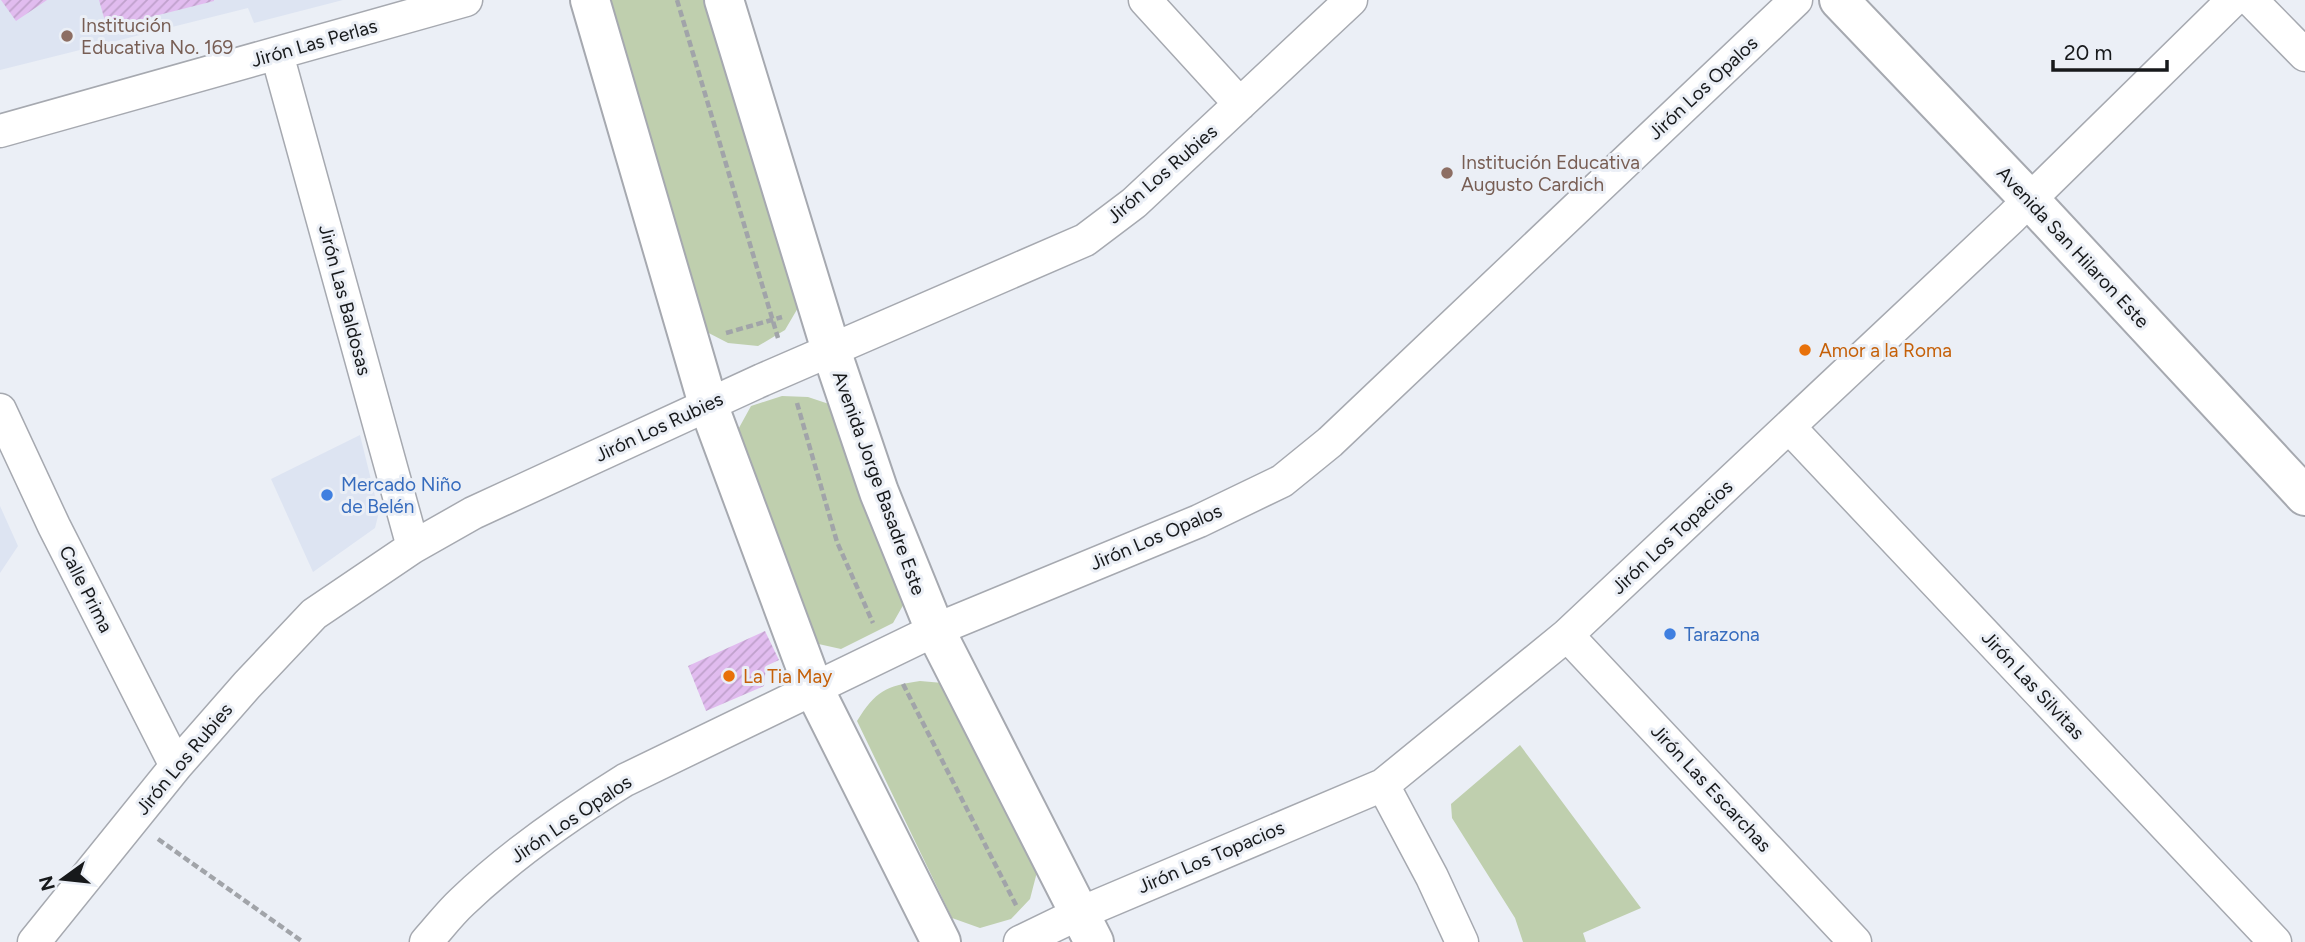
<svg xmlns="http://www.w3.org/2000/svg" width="2305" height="942" font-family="Figtree,sans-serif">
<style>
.built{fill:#dde4f2}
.green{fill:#bfcfae}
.building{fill:url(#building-hatch)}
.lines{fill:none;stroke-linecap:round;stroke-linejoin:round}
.street-casing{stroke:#a6a9b0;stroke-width:35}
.secondary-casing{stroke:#a6a9b0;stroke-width:42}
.path{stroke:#a1a4a9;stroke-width:4.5;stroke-dasharray:7 3.5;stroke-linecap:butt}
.street{stroke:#fff;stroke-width:32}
.secondary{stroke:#fff;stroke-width:38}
.education-dot{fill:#8d6e63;stroke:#ebeff6;stroke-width:2.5}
.food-dot{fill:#e8710a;stroke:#ebeff6;stroke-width:2.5}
.shop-dot{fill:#3f7fe0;stroke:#ebeff6;stroke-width:2.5}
.labels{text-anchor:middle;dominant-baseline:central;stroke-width:6;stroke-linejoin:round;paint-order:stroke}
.education-label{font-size:19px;fill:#785e54;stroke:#ebeff6;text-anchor:start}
.street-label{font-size:19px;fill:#17191b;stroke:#ebeff6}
.food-label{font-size:19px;fill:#c56008;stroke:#ebeff6;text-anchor:start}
.shop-label{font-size:19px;fill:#366cbe;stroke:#ebeff6;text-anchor:start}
</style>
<defs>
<pattern id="building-hatch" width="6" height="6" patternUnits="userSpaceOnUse" patternTransform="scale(1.75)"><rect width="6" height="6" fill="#e1bcef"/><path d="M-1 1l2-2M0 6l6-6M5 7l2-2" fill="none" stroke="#c0a1cc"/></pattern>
</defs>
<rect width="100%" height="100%" fill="#ebeff6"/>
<path class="built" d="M0,0H343L254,23L248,8L0,70Z
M360,435L379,512L375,528L313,572L271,479Z
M0,506L18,546L0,573Z"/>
<path class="green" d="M606,0H709L802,301L785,330L758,346L728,343L699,328Z
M782,396L808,397L829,404L906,600L893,623L841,649L814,643L734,437L751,406Z
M920,681L943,683L1037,872L1030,899L1011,919L980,928L952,918L857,721C876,691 885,686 920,681Z
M1520,745L1641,908L1583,933L1586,942H1523L1515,918L1452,818L1451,804Z"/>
<path class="building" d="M1,0H47L16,21Z
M99,0H214V1L107,28Z
M765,631L779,660L766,666L764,686L706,711L688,666Z"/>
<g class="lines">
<g class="street-casing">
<path id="street" d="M1145,0L1240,104
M2251,0L2305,55
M277,54L413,547
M0,131L466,0
M0,410L54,526L176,766
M1790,428L2275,942
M1567,635L1855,942
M1383,785L1432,877L1462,942
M34,942L176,766L247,685L314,614L413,547L473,513L762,380L1085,240L1134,203L1351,0
M426,942C438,929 449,914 462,902C511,855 567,816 625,780L935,630L1199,521L1282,481L1330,442L1796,0
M1020,942L1078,914L1383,785L1567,635L2011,218L2233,0"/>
</g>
<g class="secondary-casing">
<path id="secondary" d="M590,0L708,404L813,687L941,942
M724,0L831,350L879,492L935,630L1094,942
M1839,0L2030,200L2305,496"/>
</g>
<path class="path" d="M677,0L778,338
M726,333L782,317
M797,403L837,542L873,623
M903,684L1017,907
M158,839L303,942"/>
<use href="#street" class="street"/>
<use href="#secondary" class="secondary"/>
</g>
<g class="education-dot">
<circle cx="67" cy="36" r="7"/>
<circle cx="1447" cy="173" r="7"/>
</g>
<g class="food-dot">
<circle cx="1805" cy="350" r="7"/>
<circle cx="729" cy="676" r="7"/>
</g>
<g class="shop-dot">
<circle cx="327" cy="495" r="7"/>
<circle cx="1670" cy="634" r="7"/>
</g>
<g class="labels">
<g class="education-label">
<text x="81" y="25">Institución<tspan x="81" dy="22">Educativa No. 169</tspan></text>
<text x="1461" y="162">Institución Educativa<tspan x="1461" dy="22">Augusto Cardich</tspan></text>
</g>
<g class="street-label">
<text transform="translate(314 43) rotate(-16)">Jirón Las Perlas</text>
<text transform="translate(1703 88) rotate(-43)">Jirón Los Opalos</text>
<text transform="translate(1162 174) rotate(-41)">Jirón Los Rubies</text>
<text transform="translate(2073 247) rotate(47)">Avenida San Hilaron Este</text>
<text transform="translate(345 300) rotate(75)">Jirón Las Baldosas</text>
<text transform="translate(659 427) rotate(-25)">Jirón Los Rubies</text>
<text transform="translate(879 483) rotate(70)">Avenida Jorge Basadre Este</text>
<text transform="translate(1156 537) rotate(-23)">Jirón Los Opalos</text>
<text transform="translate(1672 537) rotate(-43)">Jirón Los Topacios</text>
<text transform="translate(86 589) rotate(63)">Calle Prima</text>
<text transform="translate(2033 685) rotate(47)">Jirón Las Silvitas</text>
<text transform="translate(184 759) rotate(-50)">Jirón Los Rubies</text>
<text transform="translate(1711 788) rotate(47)">Jirón Las Escarchas</text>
<text transform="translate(571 819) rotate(-34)">Jirón Los Opalos</text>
<text transform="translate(1211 857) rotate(-23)">Jirón Los Topacios</text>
</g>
<g class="food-label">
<text x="1819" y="350">Amor a la Roma</text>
<text x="743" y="676">La Tia May</text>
</g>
<g class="shop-label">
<text x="341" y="484">Mercado Niño<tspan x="341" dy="22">de Belén</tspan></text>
<text x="1684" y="634">Tarazona</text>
</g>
</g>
<g transform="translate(63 879) rotate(255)" stroke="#ebeff6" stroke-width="5" paint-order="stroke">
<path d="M0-5L12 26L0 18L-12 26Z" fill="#17191b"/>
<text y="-10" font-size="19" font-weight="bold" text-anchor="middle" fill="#17191b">N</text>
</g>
<path d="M2053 60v10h114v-10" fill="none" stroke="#17191b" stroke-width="3.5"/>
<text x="2064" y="60" font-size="21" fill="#17191b" stroke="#ebeff6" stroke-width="5" paint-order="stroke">20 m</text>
</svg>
